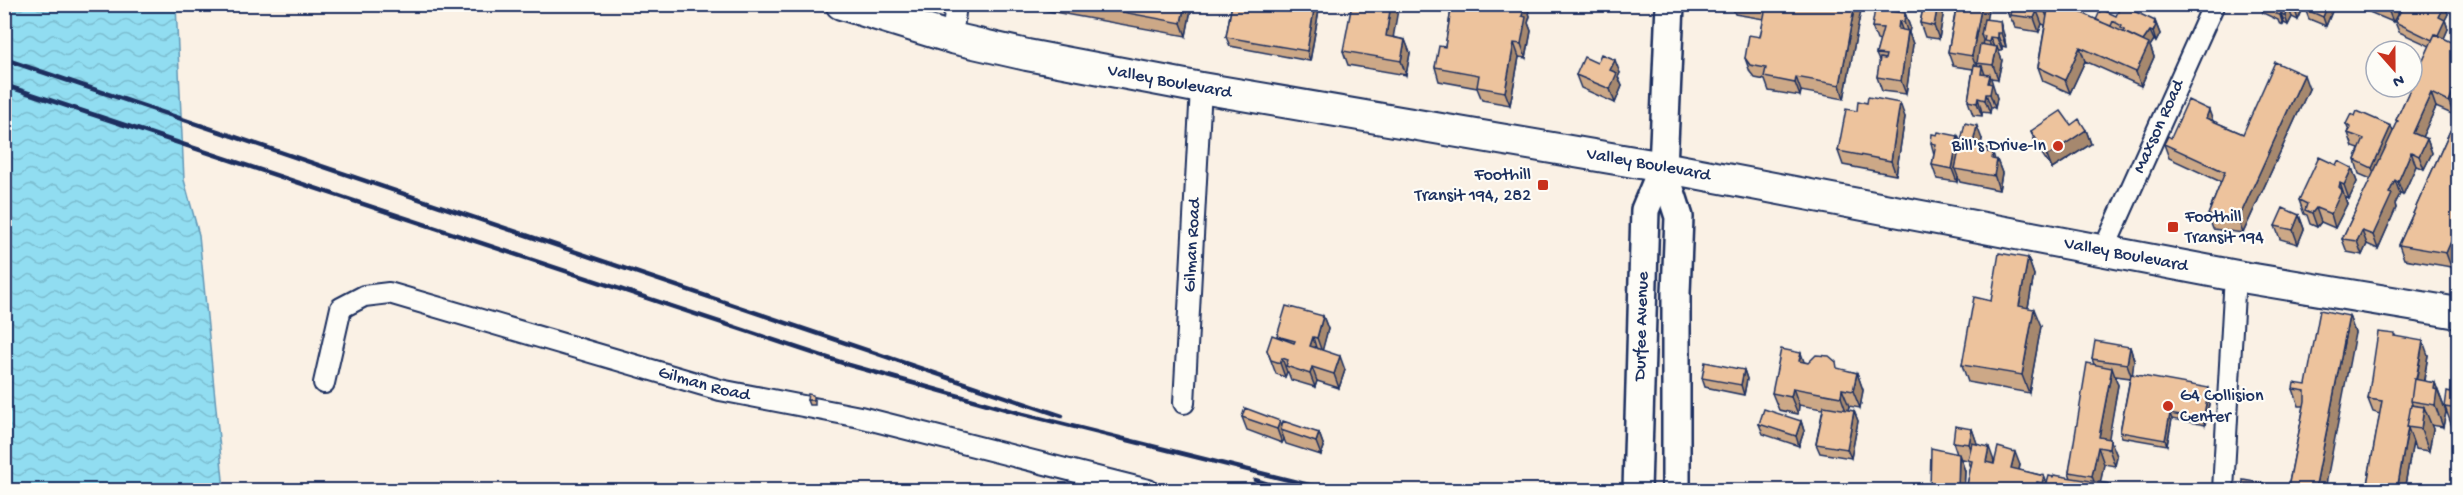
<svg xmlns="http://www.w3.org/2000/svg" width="2463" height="495" font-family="'Gochi Hand',sans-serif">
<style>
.water{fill:url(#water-waves);stroke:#6297b6;stroke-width:1.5}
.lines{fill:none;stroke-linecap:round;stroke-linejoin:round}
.minor-casing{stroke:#1b2f5e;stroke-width:24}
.secondary-casing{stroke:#1b2f5e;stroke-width:32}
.primary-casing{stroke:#1b2f5e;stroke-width:34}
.minor{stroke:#fdfcf7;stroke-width:20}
.secondary{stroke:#fdfcf7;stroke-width:27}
.primary{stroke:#fdfcf7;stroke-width:30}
.rail{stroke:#1b2f5e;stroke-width:4.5}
.wall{fill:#cca887;stroke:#1b2f5e;stroke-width:1.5}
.shaded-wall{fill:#a6886e;stroke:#1b2f5e;stroke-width:1.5}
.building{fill:#edc39d;stroke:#1b2f5e;stroke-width:1.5}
.poi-dot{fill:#c8321e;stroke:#fdfcf7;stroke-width:2}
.labels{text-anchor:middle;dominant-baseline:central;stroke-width:4.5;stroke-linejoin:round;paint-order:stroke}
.street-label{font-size:18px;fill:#1b2f5e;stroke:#fdfcf7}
.poi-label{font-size:18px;fill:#1b2f5e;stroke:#fdfcf7;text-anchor:end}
</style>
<defs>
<pattern id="water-waves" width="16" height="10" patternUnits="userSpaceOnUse" patternTransform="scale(1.5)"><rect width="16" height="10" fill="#91ddf1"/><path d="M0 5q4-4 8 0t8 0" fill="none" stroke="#7cbed1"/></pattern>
</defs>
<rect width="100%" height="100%" fill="#faf1e5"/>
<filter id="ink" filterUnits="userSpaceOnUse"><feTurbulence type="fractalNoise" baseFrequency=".0167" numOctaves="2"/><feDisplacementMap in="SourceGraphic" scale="12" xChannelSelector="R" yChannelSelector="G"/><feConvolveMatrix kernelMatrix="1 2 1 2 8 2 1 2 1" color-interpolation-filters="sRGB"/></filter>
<g filter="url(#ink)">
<path class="water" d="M4,5H176L184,180L199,235L224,490H5Z"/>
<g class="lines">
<g class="minor-casing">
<g id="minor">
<path d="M952,38L956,4"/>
<path id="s1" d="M2104,249L2214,4"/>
<path id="s2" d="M324,383L341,308L364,296L389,293L720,390L860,417L1148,490"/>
<path id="s3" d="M1184,403L1201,88"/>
<path d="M2223,490L2235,275"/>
</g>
</g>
<g class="secondary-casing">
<g id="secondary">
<path d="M1663,167L1679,217L1676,293V490"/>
<path id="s4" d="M1637,490L1645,210L1663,167L1670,4"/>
</g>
</g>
<g class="primary-casing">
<g id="primary">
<path id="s5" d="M841,4L952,38L1027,55L1201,88L1663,167L2242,277L2458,313"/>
</g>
</g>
<use href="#minor" class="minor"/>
<use href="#secondary" class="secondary"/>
<use href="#primary" class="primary"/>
<path class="rail" d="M4,59L1062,416
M4,85L849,365L1023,414L1329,490
M1255,480L1288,490"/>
</g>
<path class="wall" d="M1010,4H1192L1186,36Z
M1232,4H1320L1310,61L1230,46L1226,37Z
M1452,4H1526L1530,16L1528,23L1531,31L1526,58L1519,57L1510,105L1482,100L1477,88L1439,81L1435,67L1445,47Z
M1731,4H1862L1844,99L1801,91L1800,96L1769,91L1765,80L1755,78L1750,72L1745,58L1760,37L1764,19L1735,14Z
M1924,4H1945L1939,39L1925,37L1920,23Z
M1957,4H1989L1986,19L2004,35L2006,47L2002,46V51H1998L2002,60L1998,79L1990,78L1997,98L1995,108L1991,107L1990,113L1982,112V116L1973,115L1968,101L1973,69L1953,66L1948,52Z
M2005,4H2063L2096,20L2116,16L2155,21L2160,34L2156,42L2154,40L2150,46L2154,57L2141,86L2085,61L2070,93L2043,81L2038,67L2045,25L2042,24L2039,32L2015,28L2013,21H2012L2010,17H2009Z
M2260,4H2305L2298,20L2292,17L2288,25L2284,23L2283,25L2279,23L2278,20L2263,13Z
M2307,4H2335L2326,26L2309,19L2305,9Z
M2366,4H2403L2393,22L2369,12Z
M1905,13L1910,27L1909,33L1913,44L1906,94L1882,91L1877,77L1880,63L1876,54L1880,41L1877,40L1872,27Z
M2448,14L2445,20L2448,29L2444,38L2454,115L2436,107L2422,137L2427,139L2432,153L2424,169L2416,166L2403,195L2400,194L2395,204L2396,208L2378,249L2367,244L2362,255L2347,252L2342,239L2371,179L2359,174L2355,160L2359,149L2353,147L2348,133L2349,131L2346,124L2393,132L2397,124L2396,120L2430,46L2399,32L2395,22Z
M2458,21V40L2455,30Z
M1393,37L1405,40L1410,53L1406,75L1348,65L1343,51Z
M1620,73L1618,77L1622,86L1615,103L1581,88L1576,75Z
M2309,89L2243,233L2213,229L2208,215L2221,182L2169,158L2164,144L2171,138L2213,121L2243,134Z
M1867,103L1905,117L1896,175L1843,165L1838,151L1857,111Z
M2458,113V250L2451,267L2404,259L2399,245Z
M2071,125L2086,130L2091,144L2052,169L2036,145L2031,131Z
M1937,135L1958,136L1961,143L1982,139L1981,144L1988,146L1991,153L1995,160H1997L2002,173L1999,190L1960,182L1958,177L1957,182L1937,179L1932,165L1934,154L1931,143Z
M2336,165L2352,168L2357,182L2349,199L2345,197L2347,204L2335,228L2321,222L2317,227L2310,224L2307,215L2304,214L2299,200Z
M2299,215L2304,229L2298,244L2280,239L2275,226Z
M2028,258L2034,275L2028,307L2041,326L2029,393L1968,382L1962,365L1991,301Z
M1323,316L1328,329L1322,350L1345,370L1339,388L1317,381L1315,387L1291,380L1288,372H1287L1285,377L1276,374L1267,350L1277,337V336Z
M2349,316L2355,333L2288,488L2304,406H2299L2293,389L2306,385Z
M2395,336L2428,355L2424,381L2435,383L2446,412L2443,427L2431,425L2433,429L2429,451L2415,449L2413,442L2404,490H2366L2380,414L2373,412L2368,399Z
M2130,347L2134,360L2132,374L2211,393L2205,425L2172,419L2167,445L2122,437L2120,432L2130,378L2115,376L2118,385L2108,439H2110L2117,456L2115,466L2104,464L2100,483L2110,484L2112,490H1966L1971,467L1968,460L1961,459L1965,471L1964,490H1930L1957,454L1953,442L1972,429L1977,444L1994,461L2020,465L2019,470L2044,476L2047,484L2071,478L2069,472L2094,364L2092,359Z
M1804,362L1857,373L1863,390L1860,408L1849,406L1848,410L1854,411L1858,421L1851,458L1820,453L1816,444L1823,409L1799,405L1798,414L1779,410L1772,393Z
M1744,370L1747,379L1744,395L1705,387L1702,378Z
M2458,387V430L2453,429L2445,407L2451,393Z
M815,399V405H809L807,400Z
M1242,417L1280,421L1282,426L1319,433L1324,447L1321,455L1286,444L1284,439L1282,443L1247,430Z
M1801,421L1804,431L1799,446L1763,434L1759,424Z"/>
<path class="shaded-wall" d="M1185,4H1192L1186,36L1181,23Z
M1315,4H1320L1310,61L1307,51Z
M1391,4H1399L1391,50L1386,36Z
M1525,4H1526L1530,16L1528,23L1531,31L1526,58L1521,44L1522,16Z
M1855,4H1862V5L1844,99L1840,85Z
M1938,4H1945L1939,39L1934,26Z
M1982,4H1989L1984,35H1981L1983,40L1979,63H1977L1978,66L1977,70L1972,56Z
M2046,4H2052L2050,25L2045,12Z
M2297,4H2305L2298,20L2295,10Z
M2328,4H2335L2326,26L2323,17Z
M2394,4H2403L2393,22L2389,12Z
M2445,4L2448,14L2445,20L2448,29L2439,50L2435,41L2439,17Z
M2288,7L2292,17L2288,25L2285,16Z
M2037,11L2042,24L2039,32L2034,18Z
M1905,13L1910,27L1909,33L1913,44L1906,94L1901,81L1908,33L1904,22Z
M2281,13L2284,23L2283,25L2280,15Z
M1899,21L1904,35L1898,29Z
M2000,21L2004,35L2006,47L2001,33Z
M2155,21L2160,34L2156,42L2153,32Z
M2150,31L2154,40L2150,46L2154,57L2141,86L2136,72L2143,41Z
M1997,33L2002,46V51L1997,38Z
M1990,37L1995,50L1994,55L1989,42Z
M1405,40L1410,53L1406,75L1401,61Z
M1514,43L1519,57L1510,105L1505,92Z
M1997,47L2002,60L1998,79L1993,65Z
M2080,47L2085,61L2070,93L2065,80Z
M1615,60L1620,73L1618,77L1622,86L1615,103L1610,89V70Z
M1982,66L1987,80L1981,74Z
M1990,75L1997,98L1995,108L1990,94L1988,83Z
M2304,75L2309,89L2243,233L2238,220Z
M1796,77L1801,91L1800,96L1795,83Z
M2458,78V104L2454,115L2449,102Z
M2431,93L2436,107L2418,146L2413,133Z
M1986,94L1991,107L1990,113L1985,100Z
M1978,98L1982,112V116L1977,103Z
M1900,103L1905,117L1896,175L1891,161Z
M2209,110L2214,124L2206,118Z
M1977,126L1982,139L1978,156L1973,143Z
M2391,126L2396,140L2377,181L2372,168Z
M2086,130L2091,144L2052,169L2047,156Z
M1958,136L1963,149L1955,169L1958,177L1957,182L1952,169Z
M2427,139L2432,153L2424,169L2419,156Z
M1988,146L1992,157L1993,153L1996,163L1997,160L2002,173L1999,190L1987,152Z
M2411,152L2416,166L2403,195L2398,182Z
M2352,168L2357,182L2349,199L2344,185Z
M2395,180L2400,194L2395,204L2396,208L2378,249L2373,235L2389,193Z
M2340,183L2347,204L2335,228L2331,214Z
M2316,208L2321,222L2317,227L2312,213Z
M2299,215L2304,229L2298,244L2293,230Z
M2458,225V250L2451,267L2446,253Z
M2362,231L2367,244L2362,255L2357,241Z
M2028,258L2034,275L2025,323L2019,306Z
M2034,309L2041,326L2029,393L2022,375Z
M1323,316L1328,329L1322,352L1317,338Z
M2349,316L2355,333L2325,490H2315Z
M1313,337L1317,351L1310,346Z
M2423,341L2428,355L2420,402L2413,401Z
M2130,347L2134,360L2132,378L2127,364Z
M1801,353L1807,370L1799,361Z
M1340,356L1345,370L1339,388L1334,374Z
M1282,358L1287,372L1285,377L1280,363Z
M1312,367L1317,381L1315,387L1310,374Z
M2112,368L2118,385L2107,449L2099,437Z
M1744,370L1747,379L1744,395L1741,385Z
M1857,373L1863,390L1860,408L1853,391Z
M2435,383L2446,412L2443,427L2435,405L2434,389Z
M1793,388L1799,405L1798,414L1791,397Z
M2209,388L2211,393L2205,425L2203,420Z
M1842,389L1849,406L1847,414L1841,397Z
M2424,407L2433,429L2429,451L2421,429Z
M1854,411L1858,421L1851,458L1847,449Z
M2170,414L2172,419L2167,445L2165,440Z
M1280,421L1284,431L1281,430L1284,439L1282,443L1277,429Z
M1801,421L1804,431L1799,446L1796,436Z
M2408,428L2413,442L2404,490H2397Z
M1972,429L1978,446L1976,461L1969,444Z
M1319,433L1324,447L1321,455L1316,442Z
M2110,439L2117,456L2115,466L2109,449Z
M1989,447L1994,461L1991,475L1986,462Z
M2098,447L2104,464L2099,490H2097L2092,476Z
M2015,452L2020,465L2016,482L2011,468Z
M1959,454L1965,471L1964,490H1958Z
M2044,476L2049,490H2045L2042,483Z
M2037,482L2041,490H2035Z"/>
<path class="building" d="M1080,4H1185L1181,23Z
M1232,4H1315L1307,51L1226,37Z
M1352,4H1391L1386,36L1405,40L1401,61L1343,51Z
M1452,4H1525L1522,16L1526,17L1521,44L1514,43L1505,92L1477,87L1479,75L1435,67L1439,46L1445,47Z
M1752,4H1855L1840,85L1796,77L1795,83L1764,77L1766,68L1750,65L1745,58L1749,35L1760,37L1766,7Z
M1924,4H1938L1934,26L1920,23Z
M1957,4H1982L1972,56L1948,52Z
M2007,4H2046L2045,12L2037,11L2034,18L2010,15L2012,6L2007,7Z
M2049,4H2063L2149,44L2136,72L2080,47L2065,80L2038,67Z
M2261,4H2297L2295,10L2288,7L2285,16L2281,13L2280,15L2276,14L2277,12Z
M2307,4H2328L2323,17L2305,9Z
M2370,4H2394L2389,12Z
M2404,4H2445L2439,17L2445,20L2438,35L2435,34L2432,40L2395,22Z
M2121,5L2155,21L2154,24L2156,25L2153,32L2150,31L2143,41L2124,32L2125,30L2121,28L2122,26L2113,21L2111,26L2096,20L2101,9L2116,16Z
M1875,9L1905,13L1904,22L1899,21L1898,29L1908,31L1901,81L1877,77L1880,58L1885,59L1886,55L1876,54L1883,28L1872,27Z
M1984,19L2000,21L2001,33H1997V38L1990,37L1989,42L1984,41L1985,36L1981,35Z
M2458,21V32L2455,30Z
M2435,34L2458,45V78L2449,102L2431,93L2413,133L2427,139L2419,156L2411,152L2398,182L2395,180L2389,193L2392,194L2373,235L2362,231L2357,241L2342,239L2398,121L2396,120L2411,87H2412V85Z
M1980,44L1997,47L1993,65L1977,63Z
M1601,54L1615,60L1610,70L1617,73L1610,89L1576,75L1584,57L1597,63Z
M2275,62L2304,75L2238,220L2208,215L2225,172L2164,144L2168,136L2171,138L2188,100L2209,110L2206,118L2243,134Z
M1974,65L1982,66L1981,74L1990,75L1988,83L1992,84L1990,94H1986L1985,100L1978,98L1977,103L1968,101Z
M1868,97L1900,103L1891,161L1838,151L1846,109L1857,111L1858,101L1867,103Z
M2061,111L2071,125L2079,119L2086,130L2047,156L2031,131Z
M2357,111L2391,126L2372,168L2355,160L2364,139L2348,133L2351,128L2346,124L2351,114L2355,116Z
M2458,113V225L2446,253L2399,245Z
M1965,123L1977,126L1973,143L1988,146L1987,152L1993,153L1992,159L1997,160L1994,176L1955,169Z
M1938,132L1958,136L1952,169L1932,165L1936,144L1931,143L1932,134L1937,135Z
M2319,157L2336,165L2338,161L2352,168L2344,185L2340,183L2339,187L2342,190L2331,214L2316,208L2312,213L2305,210L2307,204L2299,200Z
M2283,208L2299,215L2293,230L2275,226Z
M1999,253L2028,258L2019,306L2034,309L2022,375L1962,365L1974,297L1991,301Z
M1286,306L1323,316L1317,338L1313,337L1310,346L1340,356L1334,374L1312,367L1310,374L1286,366L1288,360L1282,358L1280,363L1271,360L1267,350L1272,335L1294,343L1295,341L1277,336Z
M2320,310L2349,316L2315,490H2243V480L2288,488L2305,401V391L2293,389L2294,383L2306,385Z
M2378,332L2395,334L2394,336L2423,341L2416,379H2414L2411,401L2412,404L2411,405L2407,427H2408L2397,490H2366L2382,401L2368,399Z
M2095,341L2130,347L2127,364L2092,359Z
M1781,349L1801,353L1799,361L1808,363L1816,355L1829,356L1836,362L1837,368L1857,373L1853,391L1842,389L1841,397L1793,388L1791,397L1772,393Z
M1705,362L1744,370L1741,385L1702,378Z
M2087,363L2112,368L2099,437L2110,439L2109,449L2098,447L2092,476L2069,472Z
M2131,374L2209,388L2203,420L2170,414L2165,440L2120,432Z
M2414,379L2435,383L2434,389L2437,390L2435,405L2411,401Z
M2452,386L2458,387V409L2445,407L2447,392L2451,393Z
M808,394L813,395V400H807Z
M2411,405L2424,407L2421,429L2407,427Z
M1824,406L1854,411L1847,449L1816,444Z
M1245,408L1280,421L1277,429L1242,417Z
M1764,409L1801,421L1796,436L1759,424Z
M1283,421L1319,433L1316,442L1281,430Z
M1955,426L1972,429L1969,444L1953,442Z
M1972,443L1989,447L1986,462L1994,464L1998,447L2015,452L2011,468L2044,476L2042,483L2037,482L2035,490H1966L1972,461L1968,460Z
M1931,448L1959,454L1958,490H1930Z
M2054,475L2110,484L2109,490H2045L2049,476L2053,477Z"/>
</g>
<g class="poi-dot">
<circle cx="2058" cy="146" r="6"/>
<rect x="1537" y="179" width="12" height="12" rx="3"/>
<rect x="2167" y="221" width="12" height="12" rx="3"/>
<circle cx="2168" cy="406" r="6"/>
</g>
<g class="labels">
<g class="street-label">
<text stroke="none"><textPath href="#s5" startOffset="338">Valley Boulevard</textPath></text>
<text stroke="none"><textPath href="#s1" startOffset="134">Maxson Road</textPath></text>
<text stroke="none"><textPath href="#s5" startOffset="824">Valley Boulevard</textPath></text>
<text stroke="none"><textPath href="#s3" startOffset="158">Gilman Road</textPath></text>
<text stroke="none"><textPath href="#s5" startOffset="1310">Valley Boulevard</textPath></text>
<text stroke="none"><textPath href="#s4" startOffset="164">Durfee Avenue</textPath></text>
<text stroke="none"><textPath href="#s2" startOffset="456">Gilman Road</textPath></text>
</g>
<g class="poi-label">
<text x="2046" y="146">Bill's Drive-In</text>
<text x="1531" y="175">Foothill<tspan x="1531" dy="21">Transit 194, 282</tspan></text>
<text x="2185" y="217" text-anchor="start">Foothill<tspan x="2185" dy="21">Transit 194</tspan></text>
<text x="2180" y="396" text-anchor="start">G4 Collision<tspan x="2180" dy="21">Center</tspan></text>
</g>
</g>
<rect width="2463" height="495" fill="none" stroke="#fdfcf7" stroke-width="24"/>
<rect x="12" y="12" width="2439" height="471" fill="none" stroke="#1b2f5e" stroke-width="2" filter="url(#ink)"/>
<g transform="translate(2394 69) rotate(159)"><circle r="28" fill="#fdfcf7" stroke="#a3aaba" stroke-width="1.5"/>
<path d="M0-4.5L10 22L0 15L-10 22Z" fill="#c8321e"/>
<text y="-9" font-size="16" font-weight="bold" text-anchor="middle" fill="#1b2f5e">N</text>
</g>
</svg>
